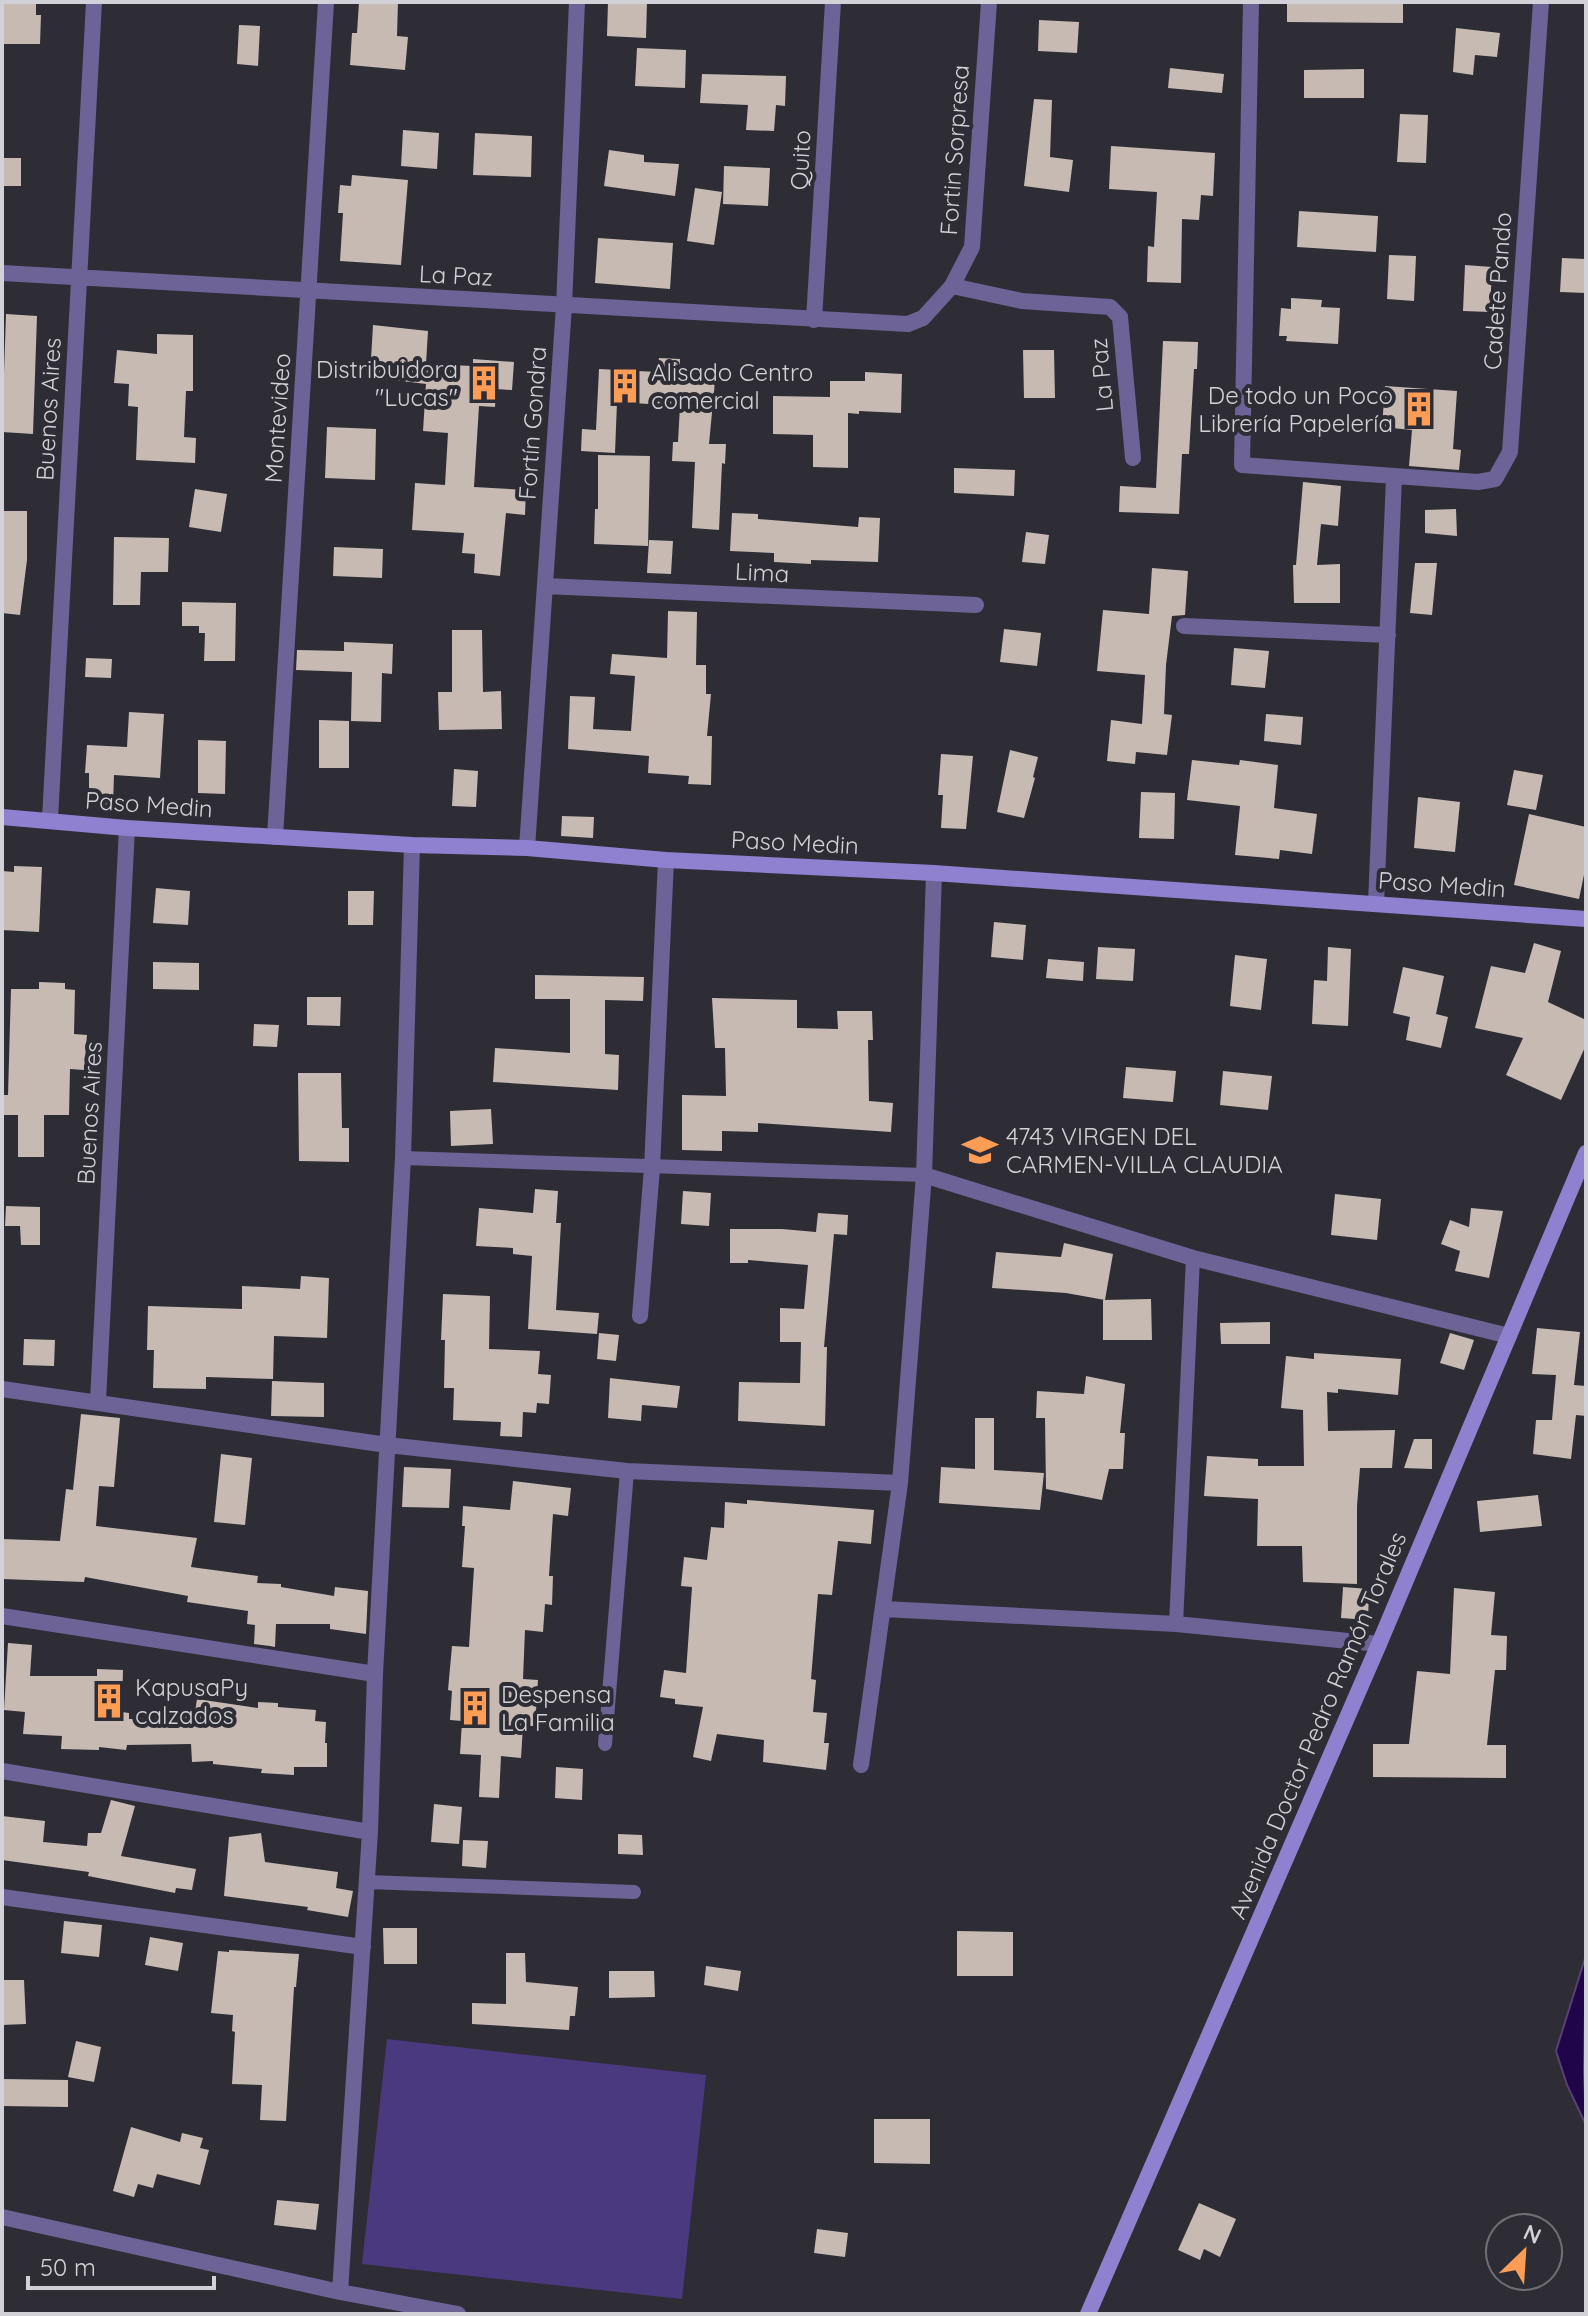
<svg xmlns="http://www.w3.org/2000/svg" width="1588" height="2316" font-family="Quicksand,sans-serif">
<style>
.green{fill:#4a397e}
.water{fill:#20054b;stroke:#554275;stroke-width:2}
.building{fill:#c6bab3}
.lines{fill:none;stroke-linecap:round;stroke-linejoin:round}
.lane{stroke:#6d6396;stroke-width:14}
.street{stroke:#6d6396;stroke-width:16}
.secondary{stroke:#9080d0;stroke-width:16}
.labels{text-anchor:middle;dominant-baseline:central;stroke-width:8;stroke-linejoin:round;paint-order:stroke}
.street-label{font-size:24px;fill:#d2d1d7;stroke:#2e2d36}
.poi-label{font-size:24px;fill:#d2d1d7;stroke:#2e2d36;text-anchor:start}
</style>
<rect width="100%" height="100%" fill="#2e2d36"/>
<path class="green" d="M387,2039L706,2075L682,2299L362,2264Z"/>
<path class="water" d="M1586,1955L1584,2071L1586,2125L1567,2085L1556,2051Z"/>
<path class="building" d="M3,2H36V15H41L40,44H2Z
M359,2H398L397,36L408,37L405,70L350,65L352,33H357Z
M608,2H647L646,38L607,36Z
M1287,2H1403V23L1287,22Z
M1039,20L1079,22L1077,53L1038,51Z
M239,25L260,26L258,66L237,64Z
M1456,28L1500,33L1497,57L1475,55L1473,75L1453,72Z
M637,48L686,50L685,88L635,86Z
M1170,68L1224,74L1222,93L1168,88Z
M1364,69V98H1304V70Z
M702,74L786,76L785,106L776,105L774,131L746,130L748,105L700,103Z
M1034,99L1052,100L1050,157L1073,160L1069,192L1024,186Z
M1400,114L1428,115L1426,163L1397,162Z
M403,130L439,133L437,169L401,166Z
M475,133L532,136L531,177L473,175Z
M1111,146L1215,153L1213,196L1201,195L1199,220L1182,219L1181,283L1147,282L1148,246L1154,247L1157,192L1109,189Z
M609,150L644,155V162L679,164L675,196L604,186Z
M2,158H21V186H2Z
M724,166L770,168L768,206L723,204Z
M352,175L408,180L401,265L340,261L343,213H338L340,185L351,186Z
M695,188L722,192L714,245L687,241Z
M1299,211L1378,216L1376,252L1297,247Z
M598,238L673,243L670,289L595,283Z
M1389,255L1416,256L1414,301L1387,299Z
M1562,258L1586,259V293L1560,292Z
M1465,265L1492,267L1490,312L1463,311Z
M1291,298L1322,300L1321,307L1340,308L1338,344L1286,341L1287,336H1279L1281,308L1291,309Z
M6,314L37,316L33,434L2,432Z
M373,325L428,331L426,364L473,366V359L514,362L512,390L496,389L495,407L479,406L474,487L526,490L525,515L506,513L500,576L474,573L475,554L462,553L464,533L412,530L415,483L445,485L448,433L423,431L426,384L370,377Z
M157,334L193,335V391H186L184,437L196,438L195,463L136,460L138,407L128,406L129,384L114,383L117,350L157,354Z
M1163,341L1198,342L1197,369H1194L1189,454H1182L1179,514L1119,512L1120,486L1156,488Z
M1023,350H1054L1055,398H1024Z
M659,358L680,359L679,380L715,381L709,444H726L725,464L722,463L719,530L692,528L695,462L672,461L673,442H678L680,406L617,402L615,453L581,451L582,429L596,430L599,369L657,372Z
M865,372L902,374L901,413L859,411V414L848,413V468L813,467V435L773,434V396L830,397V381H865Z
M1385,386L1457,391L1453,449L1461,450L1459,470L1409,466L1412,430L1382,427Z
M327,427L376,429L375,480L325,478Z
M598,455L650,456L648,546L594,544L595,509H598Z
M954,468L1015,470L1014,496L954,493Z
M1303,482L1341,486L1338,526L1321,524L1317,565L1340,564V603H1294L1293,565H1296Z
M195,489L227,494L221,532L189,527Z
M1456,509L1457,536L1425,533V510Z
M2,511H27V560L20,615L2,613Z
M732,513L758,514V519L858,527L859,517L880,518L878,562L811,560V564L774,562V553L730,551Z
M1026,532L1049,535L1045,564L1022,562Z
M114,537L169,538L168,572H141L140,605H113Z
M649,540L673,541L671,574L647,573Z
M334,547L383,549L382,578L333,576Z
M1415,563H1437L1432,615L1410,613Z
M1152,568L1188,571L1185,615L1172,616L1166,665L1164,714L1172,715L1167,755L1136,752L1135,764L1107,761L1111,720L1142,724L1145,675L1097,671L1103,610L1149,614Z
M182,602L236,603L235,661H204L205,633H199V626H182Z
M668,611L697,612L696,665H706V694H711L707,736H712L711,785L688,784L689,776L648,773L649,756L568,749L570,696L595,697L593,729L631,731L635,676L610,674L612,654L667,658Z
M1004,629L1041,633L1037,666L1000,662Z
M452,630H482L483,692L501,691L502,729L439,730L438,692H452Z
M344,642L393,644L392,674L382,673L381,722L351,721L352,672L296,670L297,650L344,651Z
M1234,648L1269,651L1265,688L1231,685Z
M86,658L112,659L111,678L85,677Z
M129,712L164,714L160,778L114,775L113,805L89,804V773H85L87,745L127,747Z
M1266,714L1303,717L1301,745L1264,741Z
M319,720L349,721V768H319Z
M198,740L226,741L225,794L198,793Z
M1010,750L1038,757L1033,777L1035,778L1024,818L997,812Z
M941,754L973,756L966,829L941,828L943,795H938Z
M1192,760L1239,765L1240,760L1278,765L1274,808L1317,814L1312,854L1280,850L1279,859L1235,855L1240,806L1187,800Z
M454,769L478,771L476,807L452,806Z
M1514,770L1543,775L1536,810L1507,805Z
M1141,792L1175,793L1174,839L1139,838Z
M1418,797L1460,802L1455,852L1414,848Z
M1529,814L1586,827V865L1579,899L1514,885Z
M562,816L594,817L593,838L561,836Z
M14,866L42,867L39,932L2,930V871L14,872Z
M156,888L190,891L188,925L153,923Z
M348,891H374L373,925H348Z
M994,922L1026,925L1023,960L991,957Z
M1534,943L1561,951L1548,1002L1586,1020V1045L1561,1100L1506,1075L1523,1038L1475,1028L1491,966L1525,973Z
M1098,947L1135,949L1133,981L1096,979Z
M1328,947L1351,949L1348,1026L1312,1024L1314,980L1327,981Z
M1235,955L1267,959L1261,1010L1230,1006Z
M1048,959L1084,962L1083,981L1046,978Z
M153,962L199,963V990L153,989Z
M1403,967L1444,976L1436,1014L1448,1017L1441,1048L1406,1040L1410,1017L1393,1013Z
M535,975L644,977L643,1001L605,1000V1054L619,1055L618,1090L493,1082L495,1048L570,1053V999H535Z
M39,982L65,983V989L75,990L74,1034L87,1035L84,1070L70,1069L69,1115H44V1157H18V1115H2V1095H8L11,989H39Z
M307,997H341L340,1026L307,1025Z
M712,998L797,1000V1028L838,1029L837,1011H872L873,1040H868L869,1101L893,1103L891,1132L758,1123V1132L722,1131V1151L682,1150V1095L726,1096L725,1048H715Z
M254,1024L279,1025L277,1047L253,1046Z
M1126,1067L1176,1071L1173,1102L1123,1098Z
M1223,1071L1272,1076L1268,1110L1220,1105Z
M298,1073H341L342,1128H349V1162L299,1161Z
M491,1109L493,1144L451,1146L450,1111Z
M535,1189L558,1191L556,1223H561L556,1310L599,1313L597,1334L528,1329L532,1256L513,1254V1248L476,1246L479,1208L533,1213Z
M683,1191L711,1193L709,1226L681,1224Z
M1335,1194L1381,1199L1377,1240L1331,1235Z
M6,1206L40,1207V1245H21L20,1226H5Z
M1471,1208L1503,1211L1489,1278L1455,1271L1460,1251L1441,1244L1450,1220L1469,1227Z
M818,1213L848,1215L847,1235L834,1234L824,1347H827L825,1426L738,1421L739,1382L800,1383L801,1342H780V1308L804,1309L808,1265L748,1260V1263H730V1229H782L816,1232Z
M1064,1243L1113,1254L1105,1300L1066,1293L992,1288L996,1252L1061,1257Z
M301,1276L329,1278L327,1338L274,1336L273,1379L206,1377V1389L153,1388L154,1350H147L148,1306L242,1309V1286L300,1289Z
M443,1294L490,1296L489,1349L540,1351L538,1374L551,1375L549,1404L537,1403L536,1413L523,1412L522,1437L500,1436L501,1422L453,1420L454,1388H444L445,1340H441Z
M1151,1299L1152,1340H1103V1300Z
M1270,1322V1344H1221L1220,1323Z
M1537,1328L1580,1332L1574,1385L1586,1386V1416L1576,1415L1571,1459L1533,1454L1536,1420H1552L1556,1375L1532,1374Z
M599,1333L619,1335L616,1361L597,1359Z
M1450,1333L1474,1340L1464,1370L1440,1363Z
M24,1339L55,1340L54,1366L23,1365Z
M1314,1353L1401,1359L1398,1395L1338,1389V1393L1327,1392L1328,1431L1395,1430L1392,1468H1360L1357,1506V1584L1303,1582L1302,1546H1257L1258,1499L1204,1496L1207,1456L1258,1459V1466H1304L1303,1410L1281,1408L1286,1356L1314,1359Z
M1086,1376L1125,1384L1120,1433H1125L1123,1469H1109L1102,1500L1046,1489L1045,1418H1036L1037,1391L1084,1394Z
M610,1378L680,1386L677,1408L642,1405L641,1421L608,1418Z
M272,1381L324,1383V1417L271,1416Z
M81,1414L120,1418L114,1487L99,1486L96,1526L197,1538L191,1567L258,1576L257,1583L281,1584V1587L334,1596L335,1587L368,1591L366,1634L330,1629V1624H276L275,1647L270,1646L254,1644L255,1625L247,1624L248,1611L187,1602L188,1596L85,1577L84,1582L2,1579V1539L60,1541L66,1489L73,1490Z
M975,1418H994V1470L1044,1473L1040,1510L939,1503L941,1467L975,1469Z
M1414,1439H1432V1469L1404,1468Z
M221,1454L252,1458L245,1525L214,1522Z
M404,1467L451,1469L449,1508L402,1507Z
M513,1481L571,1488L568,1516L553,1514L549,1576H553L552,1605L545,1604L543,1632L525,1630L523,1679L538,1680L535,1726H523L521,1758L501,1756L499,1798L479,1797L481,1755L460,1754L462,1721L450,1720L452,1691L448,1690L452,1646L469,1647L474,1568L462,1567L465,1526H462L463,1506L510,1510Z
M1538,1495L1542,1526L1480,1532L1477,1501Z
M747,1500L874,1510L871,1544L838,1541L832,1595L818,1594L811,1679L816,1680L813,1712L827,1713L824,1743H829L826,1770L763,1762L764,1740L717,1734L711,1761L693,1757L703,1707L675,1704V1699L660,1697L664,1670L686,1673L692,1587L681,1586L684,1557L707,1560L711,1527L724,1528L725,1502L747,1504Z
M1343,1587L1369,1589L1368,1620L1341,1618Z
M1454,1588L1495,1592L1491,1635L1507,1636L1506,1670H1495L1487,1745H1506V1778L1373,1777V1744H1409L1417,1671L1450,1674Z
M8,1643L32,1645L30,1676H97V1669L123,1670L122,1712L129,1713V1719L172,1718L171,1713L195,1712L197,1699L258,1708V1702L278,1703V1707L316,1710L315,1721L326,1722L325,1743H327V1767H294V1775L261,1773L262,1769L213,1764V1761L192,1762L191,1744L127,1745L126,1750L99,1747V1750L61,1749L62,1736L23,1734L25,1712L4,1710Z
M556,1767L583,1769L582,1800L555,1798Z
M111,1800L135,1806L121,1856L196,1869L192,1890L176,1888L175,1893L88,1876L89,1872L2,1860V1816L45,1821L43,1842L87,1846L88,1833H101Z
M434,1804L462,1807L459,1844L431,1842Z
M261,1833L265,1862L338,1872L336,1888L353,1891L348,1917L307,1910L308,1907L224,1896L229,1837Z
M618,1834L642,1835L643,1855L618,1854Z
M463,1840L488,1841L486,1868L462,1866Z
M64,1921L102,1925L99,1957L61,1953Z
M383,1928H417V1964H384Z
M957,1931L1013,1932V1976H957Z
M150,1937L183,1943L178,1971L145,1965Z
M229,1950L299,1954L296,1987H294L286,2121L260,2120L262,2085L232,2084L235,2032L232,2031L233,2015L211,2013L218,1951L229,1952Z
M506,1953H525L526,1982L578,1987L575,2016H570L569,2030L472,2024V2003L506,2004Z
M706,1966L741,1971L738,1991L704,1985Z
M609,1971H654L655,1997L609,1998Z
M2,1980H24L26,2024L2,2025Z
M76,2041L101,2047L94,2082L68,2077Z
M2,2079L68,2080V2107L2,2106Z
M874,2119H930V2164L874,2163Z
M131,2127L180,2142L182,2133L203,2138L200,2148L209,2150L200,2185L157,2174L153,2188L138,2184L134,2197L113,2191Z
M277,2200L319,2204L316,2230L274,2225Z
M1199,2203L1236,2219L1220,2257L1204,2249L1200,2260L1178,2250Z
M817,2229L848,2233L845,2257L814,2253Z"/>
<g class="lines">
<path class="lane" d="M403,1158L924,1175
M1176,1624L1193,1258
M605,1744L627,1471
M367,1882L634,1892"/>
<path class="street" d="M1251,2L1242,465L1478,482L1495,479L1510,452L1541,2
M2,273L908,324L923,318L952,286L972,247L989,2
M952,286L1022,301L1110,307L1120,317L1133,458
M814,320L833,2
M545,586L976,605
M1184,626L1388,635
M50,819L94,2
M275,837L326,2
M527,848L564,306L577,2
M1376,903L1394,478
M924,1175L1193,1258L1509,1336
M640,1316L652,1168L666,860
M2,1389L387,1445L627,1471L900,1483
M98,1401L127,828
M884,1609L1176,1624L1379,1644
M2,1616L375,1674
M861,1765L900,1483L924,1175L934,873
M2,1771L370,1832
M2,1897L363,1947
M2,2217L340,2292L458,2314
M340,2292L370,1832L375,1674L403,1158L412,845"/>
<path class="secondary" d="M2,817L127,828L412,845L527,848L666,860L934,873L1586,919
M1088,2314L1379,1644L1586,1153"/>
</g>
<defs>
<g id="building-bare" transform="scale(2.76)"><path d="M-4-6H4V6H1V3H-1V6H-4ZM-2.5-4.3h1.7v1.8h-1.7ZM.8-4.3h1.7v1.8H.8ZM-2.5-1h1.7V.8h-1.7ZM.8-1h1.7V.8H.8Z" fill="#fd9c55" stroke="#2e2d36" stroke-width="2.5" paint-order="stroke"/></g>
<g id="school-bare" transform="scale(2.76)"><path d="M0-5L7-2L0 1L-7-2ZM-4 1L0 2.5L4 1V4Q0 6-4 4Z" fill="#fd9c55" stroke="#2e2d36" stroke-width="2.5" paint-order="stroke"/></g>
</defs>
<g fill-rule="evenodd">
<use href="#building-bare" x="484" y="383"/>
<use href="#building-bare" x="625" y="386"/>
<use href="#building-bare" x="1419" y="409"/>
<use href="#school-bare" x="980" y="1150"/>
<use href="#building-bare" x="109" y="1701"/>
<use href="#building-bare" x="475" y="1708"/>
</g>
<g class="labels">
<g class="street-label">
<text transform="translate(954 150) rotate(-86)">Fortin Sorpresa</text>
<text transform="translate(800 160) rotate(-87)">Quito</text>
<text transform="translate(456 275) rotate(3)">La Paz</text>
<text transform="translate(1497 291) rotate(-86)">Cadete Pando</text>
<text transform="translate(1101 375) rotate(-95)">La Paz</text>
<text transform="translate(48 409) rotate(-87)">Buenos Aires</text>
<text transform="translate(277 418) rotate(-86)">Montevideo</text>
<text transform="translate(532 423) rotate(-86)">Fortín Gondra</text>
<text transform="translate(762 572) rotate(3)">Lima</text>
<text transform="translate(149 804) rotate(4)">Paso Medin</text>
<text transform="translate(795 842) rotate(3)">Paso Medin</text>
<text transform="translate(1442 884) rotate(4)">Paso Medin</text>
<text transform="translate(89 1113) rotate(-87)">Buenos Aires</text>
<text transform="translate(1317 1725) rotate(-67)">Avenida Doctor Pedro Ramón Torales</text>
</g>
<g class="poi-label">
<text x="458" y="369" text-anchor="end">Distribuidora<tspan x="458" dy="28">"Lucas"</tspan></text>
<text x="651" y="372">Alisado Centro<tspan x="651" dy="28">comercial</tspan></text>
<text x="1393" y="395" text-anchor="end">De todo un Poco<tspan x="1393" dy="28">Librería Papelería</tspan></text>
<text x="1006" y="1136">4743 VIRGEN DEL<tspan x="1006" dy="28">CARMEN-VILLA CLAUDIA</tspan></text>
<text x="135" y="1687">KapusaPy<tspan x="135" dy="28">calzados</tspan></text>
<text x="501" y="1694">Despensa<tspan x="501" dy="28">La Familia</tspan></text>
</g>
</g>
<rect width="1588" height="2316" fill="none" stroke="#d2d1d7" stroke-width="8"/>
<g transform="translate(1524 2252) rotate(25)"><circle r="38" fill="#2e2d36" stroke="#706f76" stroke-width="2"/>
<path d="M0-6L14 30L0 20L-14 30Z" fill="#fd9c55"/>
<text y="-12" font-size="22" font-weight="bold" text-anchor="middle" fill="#d2d1d7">N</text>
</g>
<path d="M28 2276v12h186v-12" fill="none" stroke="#d2d1d7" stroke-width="4"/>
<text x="40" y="2276" font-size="24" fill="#d2d1d7" stroke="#2e2d36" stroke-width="6" paint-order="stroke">50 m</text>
</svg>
